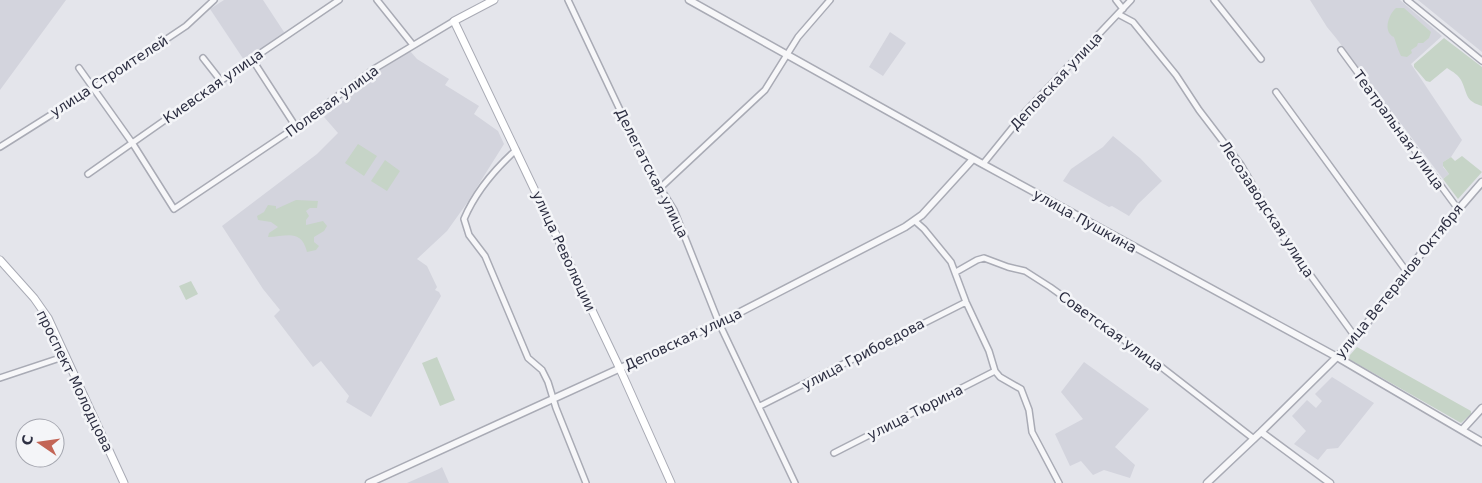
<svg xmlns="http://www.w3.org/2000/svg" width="1482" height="483" font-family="'DejaVu Sans',sans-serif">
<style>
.built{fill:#d3d4dd}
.green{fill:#c6d4c7}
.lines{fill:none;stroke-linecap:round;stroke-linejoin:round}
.minor-casing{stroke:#a9abb5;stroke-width:8}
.tertiary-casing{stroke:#a9abb5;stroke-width:9}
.secondary-casing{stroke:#a9abb5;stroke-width:9}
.minor{stroke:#f7f7f9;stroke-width:5}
.tertiary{stroke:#f7f7f9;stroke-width:6}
.secondary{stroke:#fff;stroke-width:7}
.labels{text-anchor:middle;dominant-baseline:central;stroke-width:5;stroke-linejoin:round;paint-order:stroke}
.street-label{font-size:14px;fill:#2d2f42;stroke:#f4f5f8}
</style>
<rect width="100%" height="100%" fill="#e4e5eb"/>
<path class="built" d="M0,0H66L0,90Z
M224,0H263L286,35L246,63L210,9Z
M1310,0H1400L1442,36L1411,64L1462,140L1451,157L1443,162V167L1449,174L1443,179L1336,38L1327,27Z
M1418,0H1482V52Z
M890,32L906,43L883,76L869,67Z
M410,51L417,59L449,79L445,85L479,106L474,114L498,131L504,144L467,203L447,231L417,259L427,266L437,287L435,290L439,292L441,296L371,417L346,402L349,396L321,361L313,367L274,316L280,310L263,289L222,226L317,154L338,133L324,117L375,73Z
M1113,136L1140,158L1162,181L1138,204L1129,216L1112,206L1109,207L1063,181L1071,169L1103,147Z
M1084,362L1149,409L1115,447L1135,465L1130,478L1104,470L1093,475L1081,461L1070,466L1055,434L1083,419L1061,392Z
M1332,377L1374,403L1338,448L1327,449L1318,460L1294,444L1306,431L1292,416L1307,400L1316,408L1322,401L1315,394Z
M442,467L449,483H407L439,469Z"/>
<path class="green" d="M1396,8H1404L1431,32L1429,38L1423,43H1418L1417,46L1411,50L1412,53L1407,57L1401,56C1398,50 1397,46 1395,40C1393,34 1394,39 1390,34C1384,27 1390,13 1396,8Z
M1444,38L1482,67V106C1466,101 1468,96 1462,82C1459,75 1453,72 1447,68L1430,82L1426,81L1414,67V64Z
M358,144L377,156L364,176L345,163Z
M1462,156L1482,172L1458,199L1443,179L1449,174L1443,166V162L1451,157L1455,161Z
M385,160L400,171L387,191L371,181Z
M296,200L318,201L317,208H310L306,211L309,216L306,220V225L323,221L327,226L324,231L314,237V242L319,246L316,250L307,252C301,228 286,237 268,237L269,233L278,227L271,222L258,220L257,216L264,212L268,205L276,206V209Z
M191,281L198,294L186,300L179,286Z
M1357,347L1471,411V414L1461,423L1349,359L1350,355Z
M437,357L455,400L440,406L422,363Z"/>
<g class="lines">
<g class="minor-casing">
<path id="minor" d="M377,0L413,45
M568,0L646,165L674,210L719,323L795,483
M1116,0L1123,9
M1214,0L1261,59
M1407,0L1482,61
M1118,14L1133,22L1176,75L1199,110L1241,165L1285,240L1356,338
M1341,50L1458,209
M203,58L221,81
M252,59L296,127
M79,68L133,144L174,209L296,127L374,69L454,21
M1276,92L1407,272
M0,147L92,89L186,26L214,0
M516,150C495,169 475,193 464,219L469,235L485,256L528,358L542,370L548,382L556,408L586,483
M983,164L1026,111L1131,0
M88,174L252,59L339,0
M660,188L765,90L798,37L830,0
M915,221L924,229L951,262L966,302L989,351L995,371L1000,377L1021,389L1029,410L1032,432L1059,483
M956,272L977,260L984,258L1008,267L1025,271L1050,287L1160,366L1254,439
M0,378L66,356
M760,406L966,302
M834,453L995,371"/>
</g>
<g class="tertiary-casing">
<path id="tertiary" d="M689,0L979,162L1337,357L1482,442
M1462,430L1482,408
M1261,432L1330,483
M369,483L719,323L905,227L922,215L973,159
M1207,483L1261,432L1353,341L1431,241L1482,182"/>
</g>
<g class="secondary-casing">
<path id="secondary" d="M494,0L454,21L620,369L671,483
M0,260L34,298L48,318L124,483"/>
</g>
<use href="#minor" class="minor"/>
<use href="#tertiary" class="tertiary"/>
<use href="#secondary" class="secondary"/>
</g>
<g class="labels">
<g class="street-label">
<text transform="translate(109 76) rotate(-33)">улица Строителей</text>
<text transform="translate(1056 81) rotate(-47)">Деповская улица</text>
<text transform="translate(213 86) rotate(-35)">Киевская улица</text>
<text transform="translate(332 101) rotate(-36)">Полевая улица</text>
<text transform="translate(1399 130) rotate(54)">Театральная улица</text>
<text transform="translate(652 173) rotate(63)">Делегатская улица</text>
<text transform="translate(1267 209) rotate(57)">Лесозаводская улица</text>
<text transform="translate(1085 221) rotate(29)">улица Пушкина</text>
<text transform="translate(564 251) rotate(65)">улица Революции</text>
<text transform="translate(1399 281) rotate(-51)">улица Ветеранов Октября</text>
<text transform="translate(1111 331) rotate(36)">Советская улица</text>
<text transform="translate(683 339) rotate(-25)">Деповская улица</text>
<text transform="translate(863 354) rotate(-28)">улица Грибоедова</text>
<text transform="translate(75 381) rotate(64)">проспект Молодцова</text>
<text transform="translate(915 412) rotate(-27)">улица Тюрина</text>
</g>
</g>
<g transform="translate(40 443) rotate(283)"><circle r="24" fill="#f4f5f8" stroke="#a4a6af"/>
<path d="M0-4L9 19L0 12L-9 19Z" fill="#c36556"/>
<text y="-8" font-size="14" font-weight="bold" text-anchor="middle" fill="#2d2f42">С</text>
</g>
</svg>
